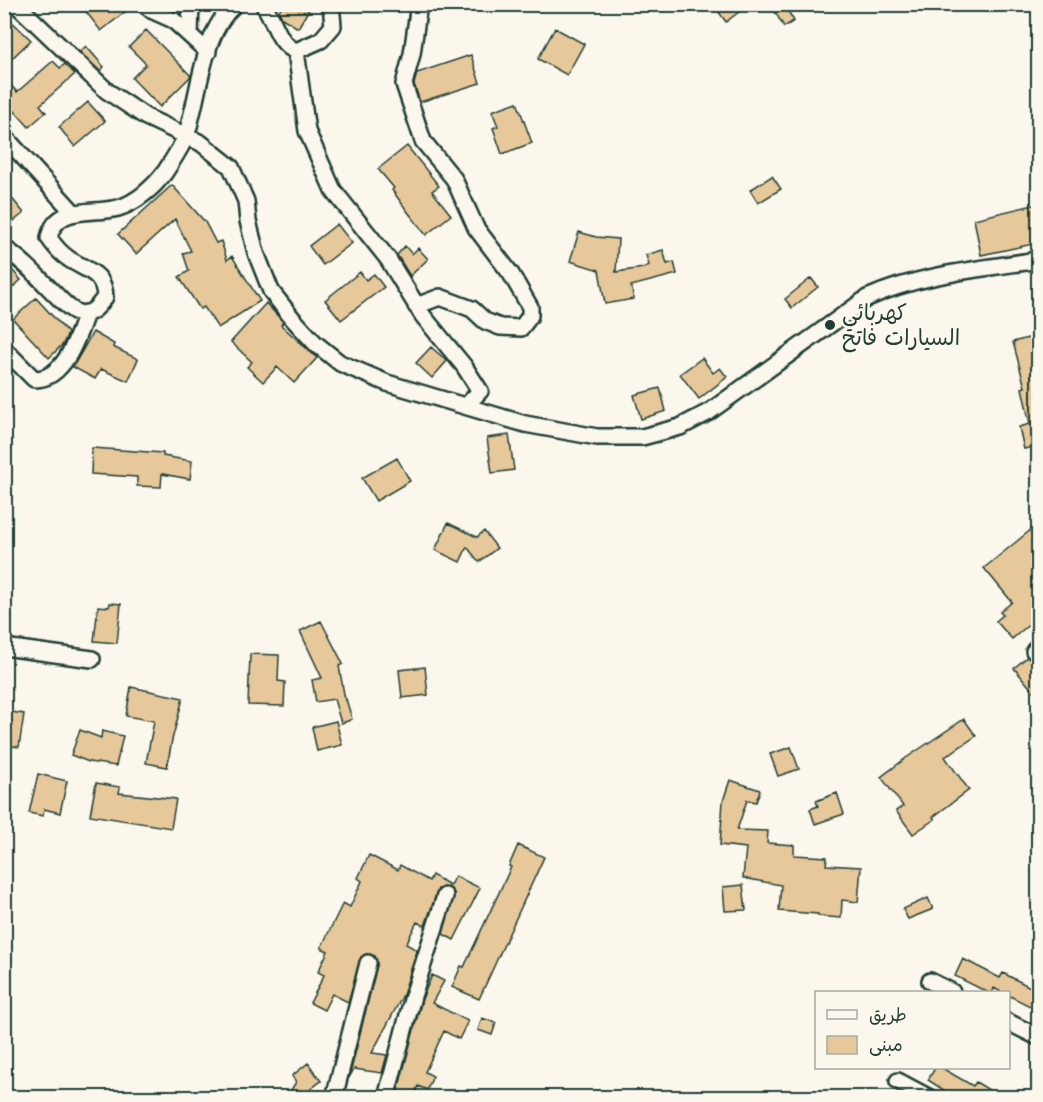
<svg xmlns="http://www.w3.org/2000/svg" width="1043" height="1102" font-family="'Shantell Sans','Playpen Sans Arabic',sans-serif">
<style>
.building{fill:#e7c89a;stroke:#1f3d34;stroke-width:1.5}
.lines{fill:none;stroke-linecap:round;stroke-linejoin:round}
.minor-casing{stroke:#1f3d34;stroke-width:20}
.minor{stroke:#fbf7ec;stroke-width:15}
.poi-dot{fill:#1f3d34;stroke:#fbf7ec;stroke-width:2}
.labels{text-anchor:middle;dominant-baseline:central;stroke-width:5;stroke-linejoin:round;paint-order:stroke}
.poi-label{font-size:22px;fill:#1f3d34;stroke:#fbf7ec;text-anchor:start}
</style>
<rect width="100%" height="100%" fill="#fbf7ec"/>
<filter id="ink" filterUnits="userSpaceOnUse"><feTurbulence type="fractalNoise" baseFrequency=".0167" numOctaves="2"/><feDisplacementMap in="SourceGraphic" scale="12" xChannelSelector="R" yChannelSelector="G"/><feConvolveMatrix kernelMatrix="1 2 1 2 8 2 1 2 1" color-interpolation-filters="sRGB"/></filter>
<g filter="url(#ink)">
<path class="building" d="M80,4H121L126,11L101,31Z
M283,4H312L298,28L282,18L279,11Z
M713,4H749L726,22Z
M785,6L794,21L784,27L775,12Z
M4,14L31,40L4,66Z
M555,28L584,44L567,75L538,59Z
M146,30L191,76L160,107L132,78L146,64L129,47Z
M86,46L104,67L100,71L80,52Z
M471,55L480,83L420,102L414,84L417,73Z
M53,61L60,68L65,64L75,74L40,105L46,112L29,127L4,99V78L17,92Z
M88,102L105,121L75,147L59,127Z
M517,102L532,143L502,154L493,128L498,126L492,111Z
M407,146L439,186L432,191L451,215L426,235L408,212L392,190L394,188L378,169Z
M772,176L781,189L758,203L750,190Z
M172,185L205,222L216,243L221,241L227,260L232,256L260,301L218,328L204,307L200,309L179,277L189,271L183,253L191,251L175,219L136,254L118,234Z
M4,189L24,213L4,229Z
M1038,204V243L981,255L974,219Z
M337,224L352,243L323,265L309,246Z
M579,232L596,237L618,239L616,272L643,268L649,265L646,255L663,250L667,264L674,262L677,274L631,286L634,299L605,304L599,270L570,261Z
M405,246L412,254L418,248L428,259L410,276L397,255Z
M4,261L21,280L4,295Z
M360,272L366,280L374,274L384,287L341,320L325,300Z
M811,278L818,287L792,308L785,299Z
M36,298L68,333L63,344L49,358L13,319Z
M266,303L283,322L281,325L317,358L294,383L277,367L263,382L247,367L252,362L231,342Z
M93,332L114,344L113,347L138,359L128,381L101,369L95,379L73,367Z
M1032,337L1038,363V446L1024,449L1019,427L1030,424L1022,388L1025,387L1013,342Z
M431,347L447,361L432,378L416,363Z
M702,358L713,373L720,368L727,377L699,399L680,374Z
M660,388L666,411L641,419L634,395Z
M509,435L514,470L492,473L487,438Z
M92,448L163,453V456L192,461L190,479L162,474L161,487L137,486V477L91,474Z
M397,458L410,481L376,501L362,478Z
M448,523L477,537L484,531L497,548L479,562L467,547L460,562L435,550Z
M1038,524V617L1012,639L996,621L1003,615L1000,612L1012,602L984,568Z
M110,603L121,604L117,643L94,641L98,606L109,607Z
M321,621L343,664L339,666L345,700L346,699L352,719L348,721L341,723L334,699L316,702L312,680L322,678L300,631Z
M250,654L279,655L278,681L285,682L284,706L248,705Z
M1027,657L1032,660L1038,659V697L1014,668Z
M425,667L428,695L402,698L399,670Z
M131,687L183,698L172,740L167,767L146,763L154,721L126,716Z
M4,711L24,714L19,747L4,745Z
M964,719L976,736L945,757L969,790L933,817L935,819L913,834L896,811L903,806L881,777L906,758Z
M336,721L342,745L317,751L312,727Z
M80,730L101,738L102,731L123,736L116,766L89,762L71,755Z
M791,747L799,769L778,776L770,754Z
M38,774L67,781L60,813L44,809L43,816L29,813Z
M730,780L760,790L756,802L747,800L737,830L768,831L767,843L794,845V855L827,857L826,865L861,867L858,902L842,900L841,918L818,916V914L779,911L781,885L743,878L746,848L720,845L723,801Z
M96,783L120,787L119,793L176,799L171,828L90,815Z
M837,793L844,814L815,824L810,809L818,806L816,801Z
M518,845L544,857L479,999L452,987L461,966L464,967L511,867L509,866Z
M369,855L398,870L400,865L429,881L432,875L450,885L455,876L480,888L454,940L443,934L454,893L447,887L438,889L425,926L417,922L406,944L417,950L403,995L372,1053L387,1055L382,1073L354,1069L349,1078L377,965L375,956L366,954L361,957L348,1002L332,994L324,1010L310,1003L324,975L318,972L328,951L321,948L343,903L350,907L362,881L358,878Z
M743,885L746,910L725,911L723,887Z
M928,898L933,909L908,919L903,909Z
M963,959L1000,978L1003,973L1038,991V1010L1008,995V993H1003L994,988L992,993H989L955,976Z
M432,975L444,981L432,1003L468,1021L459,1039L444,1031L425,1072L433,1076L427,1090L418,1086L413,1098H396L422,999Z
M482,1018L496,1023L492,1035L478,1030Z
M308,1063L321,1081L299,1098H286L296,1082L292,1076Z
M935,1068H942L973,1086L976,1082L1002,1098H956L928,1080Z"/>
<g class="lines">
<g class="minor-casing">
<path id="minor" d="M16,4L107,91L146,117L201,143L231,167L246,201L248,221L256,253L271,291L292,318L315,343L340,363L387,383L525,424L597,437H642L680,427L709,412L867,298C921,274 981,269 1038,260
M144,4L153,11L173,20L208,52
M263,4C275,19 277,44 296,51L321,40L333,26L331,4
M190,35L191,4
M296,51L307,131L333,190L388,259L423,316L464,366L480,391L466,406
M4,136L73,212
M4,248C24,261 40,279 57,296C62,301 71,311 79,313C91,317 99,305 105,297C104,272 87,271 69,259C60,253 55,247 49,238C56,204 92,215 118,208C136,203 154,187 165,172C172,161 181,148 186,136C189,129 190,121 192,114C201,78 206,29 235,4
M416,306L440,297L472,309L485,321L500,327L521,328L530,316V307L511,274L476,228L454,179L423,141L404,84L412,54L419,4
M4,349L34,379C64,380 78,337 86,313
M4,647L92,659
M1034,651L1038,647
M930,981L952,992
M1008,1022L1038,1037
M898,1081L930,1098
M334,1098L368,963
M386,1098L413,996L445,896"/>
</g>
<use href="#minor" class="minor"/>
</g>
</g>
<circle class="poi-dot" cx="830" cy="325" r="6"/>
<g class="labels">
<g class="poi-label">
<text x="842" y="312">كهربائي<tspan x="842" dy="25">السيارات فاتح</tspan></text>
</g>
</g>
<rect width="1043" height="1102" fill="none" stroke="#fbf7ec" stroke-width="24"/>
<rect x="12" y="12" width="1019" height="1078" fill="none" stroke="#1f3d34" stroke-width="2" filter="url(#ink)"/>
<rect x="815" y="991" width="195" height="78" fill="#fbf7ec" stroke="#a3ada2" stroke-width="1.5"/>
<rect x="827" y="1010" width="30" height="9" fill="#fbf7ec" stroke="#a3ada2" stroke-width="1.5"/>
<text x="869" y="1021" font-size="18" fill="#1f3d34">طريق</text>
<rect x="827" y="1036" width="30" height="18" fill="#e7c89a" stroke="#a3ada2" stroke-width="1.5"/>
<text x="869" y="1051" font-size="18" fill="#1f3d34">مبنى</text>
</svg>
